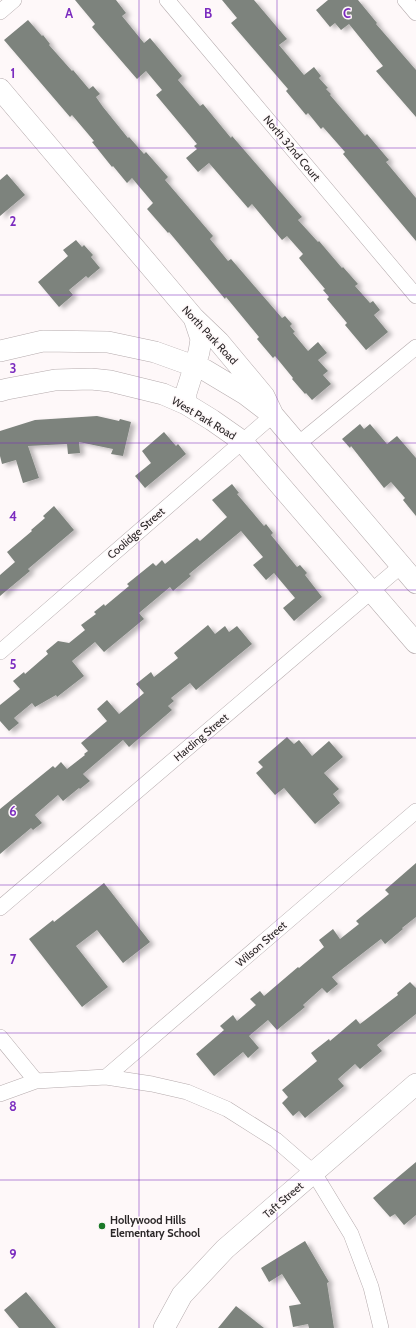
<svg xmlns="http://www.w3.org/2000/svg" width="416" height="1328" font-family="Cabin,sans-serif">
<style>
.building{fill:#7d837d;filter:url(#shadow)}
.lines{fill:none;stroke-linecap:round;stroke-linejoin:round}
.street-casing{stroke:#b5abad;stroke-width:16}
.secondary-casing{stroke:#b5abad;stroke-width:22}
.street{stroke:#fff;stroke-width:15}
.secondary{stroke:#fff;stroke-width:21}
.grid{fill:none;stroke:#7b2cbf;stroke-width:1;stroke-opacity:0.55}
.poi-dot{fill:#1a7827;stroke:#fef8f9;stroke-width:1.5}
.labels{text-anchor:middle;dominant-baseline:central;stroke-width:3;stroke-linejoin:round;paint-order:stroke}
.street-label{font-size:11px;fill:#2b2728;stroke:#fef8f9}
.poi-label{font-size:11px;font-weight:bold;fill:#2b2728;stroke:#fef8f9;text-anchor:start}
.grid-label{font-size:13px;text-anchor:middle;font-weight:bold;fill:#7b2cbf;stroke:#fef8f9;stroke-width:3;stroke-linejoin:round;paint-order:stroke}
</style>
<defs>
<filter id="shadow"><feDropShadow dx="4.5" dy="2.5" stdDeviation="2" flood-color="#0004"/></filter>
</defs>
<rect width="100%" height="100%" fill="#fef8f9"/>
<path class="building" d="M75,0H116L126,13L122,16L144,43L150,38L182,76L178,80L200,106L203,104L231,138L232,136L302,217L298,220L318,242L319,241L342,268L343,267L358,284L355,286L370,303L373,301L380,310L374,315L388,332L366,350L345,325L347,323L327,299L329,297L323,290L325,289L299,258L303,254L287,236L282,240L252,204L248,208L209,163L198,172L186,158L197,149L194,146L197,144L156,95L162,90L146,71L137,79L92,27L95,24Z
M222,0H254L287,39L279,45L304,75L314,67L321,76L319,78L328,88L326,89L331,94L330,95L365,136L367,134L389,160L386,162L416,198V241L343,154L345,152L323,127L321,129L308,113L306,115L286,91L288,89L231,23L237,18Z
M328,0H358L377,23L376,24L416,70V117L376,71L383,66L349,24L341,30L335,23L330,27L316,10Z
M28,20L42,36L43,35L50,44L49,45L72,71L73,70L89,89L93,86L100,94L96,97L103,107L128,138L129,137L144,154L146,152L168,177L165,180L213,236L210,239L228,261L231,259L282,318L285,316L292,324L290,326L295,332L293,333L308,351L318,342L327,353L318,360L328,371L323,375L331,384L312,400L306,393L305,394L292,379L293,378L275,356L273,358L257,339L259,337L226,297L225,299L169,232L168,233L147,209L153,203L132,178L127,183L113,166L112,167L92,142L94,141L72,115L70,117L4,40Z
M7,174L25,195L0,216V180Z
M76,240L82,247L84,245L93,255L91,257L100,268L88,278L86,276L69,290L73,295L59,307L38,282L68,256L63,250Z
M97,416L119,421L120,419L131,422L123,456L111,454L113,449L79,442L80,453L68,454L67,444L28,446L39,478L23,483L16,460L2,464L0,456V431L35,420Z
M360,424L364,429L370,424L387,444L397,436L416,458V516L403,500L405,498L391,482L384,488L351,446L350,448L342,439Z
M164,432L176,446L178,444L186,454L145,488L135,476L151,463L142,451Z
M232,484L239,493L237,494L264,526L266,524L273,533L271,535L297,567L300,565L307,573L305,575L322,597L294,621L283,608L295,598L274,573L266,580L253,565L263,557L241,531L189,574L191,576L173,591L170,587L139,613L144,619L104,652L95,642L72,661L84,676L57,697L56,695L35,707L32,703L14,718L19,723L9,731L0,721V705L20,689L13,681L24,672L25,674L48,654L46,651L58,641L69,643L85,630L81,625L96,614L94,612L104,604L105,606L129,586L127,584L153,563L156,566L162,560L165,564L197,538L200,541L227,517L212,500Z
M54,506L74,530L28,569L30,571L0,596V575L15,562L7,552L32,531L31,530L45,518L43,516Z
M208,625L215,634L225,626L229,632L237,626L252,644L196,690L190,683L171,698L174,701L168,706L172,710L129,747L123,740L83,774L90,781L80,789L79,788L63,801L58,795L35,815L42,823L33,830L31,828L0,854V809L53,766L55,768L61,762L67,769L85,755L84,754L88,751L81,743L107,721L97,709L107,700L119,714L144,693L136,684L151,672L154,677L178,658L174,653Z
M287,737L294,744L299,740L312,756L329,741L343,757L324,773L339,789L333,794L340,803L315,824L284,788L275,795L256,773L263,767L258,762Z
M416,863V917L402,928L403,929L385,944L381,939L332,977L338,984L327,993L322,988L303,1005L305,1007L277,1030L268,1020L249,1036L259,1048L248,1058L243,1052L214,1076L196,1054L224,1030L220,1026L233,1015L237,1021L256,1005L250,999L260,991L264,996L298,967L299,968L324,947L319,940L333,929L340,939L359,924L356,921L389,894L385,890Z
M104,883L150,942L123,963L97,930L76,946L108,987L82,1007L29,939L53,920L54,922Z
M410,982L416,988V1014L377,1045L382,1051L360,1069L355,1064L338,1079L344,1086L305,1118L299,1111L293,1116L282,1103L288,1097L282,1090L317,1061L311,1053L329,1039L330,1041L356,1019L360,1024L398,995L397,993Z
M416,1162V1215L404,1225L395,1214L390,1217L373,1198Z
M305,1241L329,1282L327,1283L334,1328H309L308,1324L293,1327L289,1306L301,1304L282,1274L269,1282L261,1268Z
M26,1292L56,1328H19L4,1310Z
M236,1306L264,1328H218Z"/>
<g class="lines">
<g class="street-casing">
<path id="street" d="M167,0L416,296
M405,0L416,13
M0,12L14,0
M298,444L416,347
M0,652L273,415
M0,908L401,566
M0,1037L36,1081
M106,1077L416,811
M0,1094L36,1081L106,1077L152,1084L187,1092L227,1109L276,1140L314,1173L351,1234L371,1287L381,1328"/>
</g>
<g class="secondary-casing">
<path id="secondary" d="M0,89L194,318L219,342L264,396L273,415L416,583
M0,351L43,341L108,342L155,352L205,370L245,394L266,410
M0,391L7,389L55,380L91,379L110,381L163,394L186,404L212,420L242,441L416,643
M186,404V393L199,352L201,339L194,318
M164,1328L182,1295L225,1249L416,1084"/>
</g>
<use href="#street" class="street"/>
<use href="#secondary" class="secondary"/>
</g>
<path class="grid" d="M139,0V1328M277,0V1328M0,148H416M0,295H416M0,443H416M0,590H416M0,738H416M0,885H416M0,1033H416M0,1180H416"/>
<circle class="poi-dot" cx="102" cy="1226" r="4"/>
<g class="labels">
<g class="street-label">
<text transform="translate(292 148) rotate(50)">North 32nd Court</text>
<text transform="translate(210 335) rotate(47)">North Park Road</text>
<text transform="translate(204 418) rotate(31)">West Park Road</text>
<text transform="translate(136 533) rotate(-41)">Coolidge Street</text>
<text transform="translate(201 737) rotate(-40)">Harding Street</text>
<text transform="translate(261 944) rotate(-41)">Wilson Street</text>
<text transform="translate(283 1200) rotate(-41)">Taft Street</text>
</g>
<g class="poi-label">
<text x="110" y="1220">Hollywood Hills<tspan x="110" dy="13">Elementary School</tspan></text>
</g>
</g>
<g class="grid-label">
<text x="69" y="18">A</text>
<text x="208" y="18">B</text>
<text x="347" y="18">C</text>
<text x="13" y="78">1</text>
<text x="13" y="226">2</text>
<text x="13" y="373">3</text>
<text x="13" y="521">4</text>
<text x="13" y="669">5</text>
<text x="13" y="816">6</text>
<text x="13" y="964">7</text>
<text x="13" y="1111">8</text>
<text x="13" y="1259">9</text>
</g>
</svg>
